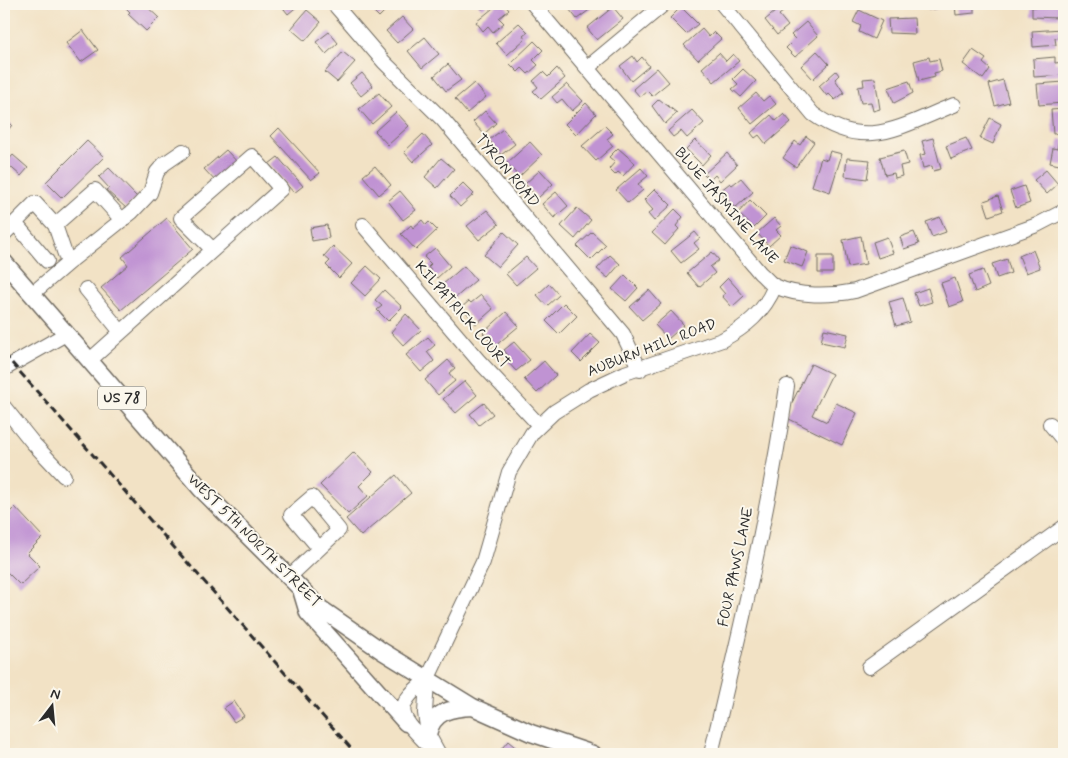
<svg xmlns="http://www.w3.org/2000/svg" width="1068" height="758" font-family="Mynerve,sans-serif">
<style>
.building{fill:#c093d3}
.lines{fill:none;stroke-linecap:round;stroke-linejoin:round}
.minor-casing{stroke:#716b61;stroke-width:16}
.major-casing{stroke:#716b61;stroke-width:19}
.minor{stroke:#fff;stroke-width:14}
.major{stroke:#fff;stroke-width:16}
.rail{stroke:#2b2b2b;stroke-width:3;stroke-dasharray:8 4;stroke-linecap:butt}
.labels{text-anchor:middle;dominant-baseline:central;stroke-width:4;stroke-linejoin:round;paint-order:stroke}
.shield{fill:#fbf7ec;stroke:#696865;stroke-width:1}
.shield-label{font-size:14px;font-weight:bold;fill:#2b2b2b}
.street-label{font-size:15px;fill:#2b2b2b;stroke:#fbf7ec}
</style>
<rect width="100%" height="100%" fill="#fbf7ec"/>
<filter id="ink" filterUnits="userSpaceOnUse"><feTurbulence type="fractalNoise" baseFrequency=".02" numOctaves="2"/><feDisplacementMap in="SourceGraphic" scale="10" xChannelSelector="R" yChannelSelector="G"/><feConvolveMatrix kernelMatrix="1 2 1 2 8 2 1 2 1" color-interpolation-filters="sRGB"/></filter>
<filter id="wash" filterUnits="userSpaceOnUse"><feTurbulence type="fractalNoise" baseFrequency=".0096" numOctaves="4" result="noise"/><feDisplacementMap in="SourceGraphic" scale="20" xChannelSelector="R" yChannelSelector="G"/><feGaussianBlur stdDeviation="1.12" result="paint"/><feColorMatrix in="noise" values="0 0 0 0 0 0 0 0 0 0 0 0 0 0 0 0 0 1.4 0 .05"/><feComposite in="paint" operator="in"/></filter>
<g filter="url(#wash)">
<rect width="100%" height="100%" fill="#f2e2c5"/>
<g id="blocks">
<path class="building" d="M126,4H144L159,18L146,31L128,14L130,12L124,6Z
M280,4H300L288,14Z
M371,4H389L391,5L379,17L368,6Z
M478,4H488L482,9Z
M498,4H504L509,10L499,18L504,23L493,32L488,26L483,31L476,22Z
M565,4H588L592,8L577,19Z
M749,4H759L754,9Z
M839,4H856L841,9Z
M927,4H946L947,7L928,10Z
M955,4H974V13L956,15Z
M990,4H1003V6L990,7Z
M1037,4H1060L1059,18L1032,17V7H1036Z
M613,7L623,19L597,40L587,28Z
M681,7L698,24L686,34L670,18Z
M781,7L784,11L779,15L788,26L777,35L765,20Z
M307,10L321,22L305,41L291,29Z
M859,10L882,21L874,39L859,32L861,26L853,22Z
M402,17L413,29L397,43L386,31Z
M914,18L915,34L889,33L888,19Z
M806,22L818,36L795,57L786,48L795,39L791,35Z
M519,23L528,32L523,36L525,39L507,55L496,43Z
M702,29L709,37L714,32L721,39L698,60L684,45Z
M1062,29L1063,37L1055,38L1056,45L1033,47L1032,31Z
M83,30L98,50L81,62L66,43Z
M329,32L338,43L326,54L316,42Z
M425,37L439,54L422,68L408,51Z
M534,41L543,50L533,60L538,65L528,74L522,68L518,72L510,64Z
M973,50L986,59L983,63L990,69L983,79L963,64Z
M817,51L829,64L813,79L801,66Z
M343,52L355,62L337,82L325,72Z
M719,53L726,61L733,54L739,61L714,82L702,68Z
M633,56L637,62L642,57L649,66L631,81L620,66Z
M929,57L930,61L939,59L942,71L934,73L935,77L919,81L914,61Z
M1055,57V63L1064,62V75L1034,77L1033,59Z
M448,64L461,80L446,91L434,76Z
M557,68L565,78L541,99L533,91L538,87L533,81L543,72L548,77Z
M657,68L669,82L652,96L647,91L640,97L633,89Z
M743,69L756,81L741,97L732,89L738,84L733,79Z
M836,71L839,75L835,79L844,93L835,100L829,94L827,96L819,86Z
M362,73L373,86L361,96L350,83Z
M875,78L880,109L873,111L871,102L861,103L858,87L864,86L863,79Z
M1003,80L1009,102L995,106L989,84Z
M909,81L913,93L894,103L888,88Z
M1064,82V93H1061L1062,103L1039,105L1037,84Z
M474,83L486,97L467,113L455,99Z
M567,84L583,101L572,111L562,99L557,103L552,97Z
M379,93L391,107L372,124L359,109Z
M756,93L763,101L769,96L776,104L752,124L739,108Z
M659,99L677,113L665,124L652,106Z
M586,103L596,114L576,135L565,124Z
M1064,109V133L1053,134L1051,110Z
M692,110L704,123L687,138L681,131L673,137L668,131Z
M485,111L496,123L484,134L473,122Z
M396,112L409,126L388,145L375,131Z
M784,114L791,122L766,144L759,135L755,138L751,133L771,115L776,121Z
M4,117L12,125L4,135Z
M990,118L1001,124L993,144L980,138Z
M605,126L613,134L607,139L613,146L596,161L582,146Z
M279,128L320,173L311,180L271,136Z
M503,129L515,144L501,155L489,140Z
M423,134L432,145L413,162L404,152Z
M806,136L814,142L796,167L783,158L795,141L800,145Z
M933,138L941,169L933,171L932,166L923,168L920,155L926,154L922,141Z
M966,138L972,150L951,159L946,146Z
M1059,139L1064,140V166L1050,163L1053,148L1057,149Z
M695,140L711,155L702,165L686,149Z
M87,141L104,157L62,198L46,182Z
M530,142L542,155L519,177L507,163Z
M618,148L635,163L623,176L618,172L615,175L609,169L615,162L609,157Z
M226,150L239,164L217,183L204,169Z
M830,151L842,154L830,192L812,186L821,158L827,160Z
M904,151L908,164L900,166L902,176L895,178L894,173L885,175L880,157Z
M727,153L737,165L720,181L715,175L710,180L704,174Z
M13,155L28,168L21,176L6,163Z
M278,157L303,186L294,193L269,164Z
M441,158L454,169L437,188L425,177Z
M847,158L870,160L867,179L845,176Z
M375,166L391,185L379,195L363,176Z
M109,168L137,197L126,208L106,190L109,188L99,177Z
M641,168L648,176L638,184L643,190L628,203L616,190Z
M540,170L553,184L538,198L525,184Z
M1046,170L1058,184L1047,194L1034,180Z
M741,178L753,192L735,208L720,191L730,183L732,185Z
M463,183L474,194L460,207L450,196Z
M1024,186L1030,203L1016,208L1010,191Z
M655,189L671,205L654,221L648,214L653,210L644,200Z
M400,191L416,210L403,220L388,201Z
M556,192L568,206L554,218L542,204Z
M998,196L1003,211L989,216L984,201Z
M750,200L766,216L754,228L738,213Z
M577,208L591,220L575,239L561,226Z
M675,209L683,217L676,226L679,229L665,245L652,233Z
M487,210L499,224L479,240L467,226Z
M940,217L946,232L932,237L926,222Z
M167,218L193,249L121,310L101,288L128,265L122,257Z
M774,218L781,226L776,230L781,235L769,246L757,233Z
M422,220L426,225L429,222L437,230L416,250L401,234L411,225L413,228Z
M327,225L329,238L312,241L310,228Z
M504,232L518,245L498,267L484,255Z
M592,232L606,245L591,260L577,246Z
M695,232L700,238L694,243L699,249L681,263L671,251Z
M914,232L919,244L904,249L900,237Z
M861,236L866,264L848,267L843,240Z
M887,237L893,253L878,258L873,242Z
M790,245L808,252L802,267L784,260Z
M333,246L352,264L339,278L326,265L330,261L324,256Z
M435,248L450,266L437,278L428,267L431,264L424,257Z
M1033,250L1040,268L1026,273L1019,256Z
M712,252L719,260L710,267L715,273L699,287L687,273Z
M610,255L620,264L608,278L597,269Z
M818,256H833V273H818Z
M526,257L536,268L516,285L506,274Z
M1007,259L1011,273L997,278L992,264Z
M367,266L381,279L365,296L351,283Z
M464,266L476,280L454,299L442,285Z
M983,270L989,286L975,292L969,275Z
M625,275L638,288L626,301L612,289Z
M728,278L744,296L732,307L722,296L725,294L719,287Z
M955,278L963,302L949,307L941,283Z
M549,284L559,295L547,306L537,295Z
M928,288L932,302L919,306L914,293Z
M384,290L402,307L388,321L377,310L382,306L375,300Z
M649,290L661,304L642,320L630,307Z
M481,295L493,309L476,324L462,307L469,301L471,303Z
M903,298L910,322L896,326L889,302Z
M564,303L577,316L559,334L546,321Z
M671,311L684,325L668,339L655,325Z
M506,312L519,326L495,346L483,333Z
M406,314L421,330L404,346L391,332Z
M824,329L848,334L845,347L821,342Z
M590,334L600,343L581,362L572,353Z
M428,337L435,345L427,352L434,361L421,372L406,355Z
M514,342L530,360L516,371L507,361L510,358L504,350Z
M448,360L455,368L449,373L455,381L438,395L425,380Z
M544,361L556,375L537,393L524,379Z
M811,364L832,374L812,415L827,422L836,403L857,413L842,445L785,417Z
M465,381L477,395L456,413L443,399Z
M484,403L493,414L479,425L470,414Z
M354,452L373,472L359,486L368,496L348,514L320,485Z
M396,475L411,493L361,536L346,519Z
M15,507L43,537L27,553L40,566L20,585L5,570L4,571V518Z
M234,701L244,716L234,722L224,708Z
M508,741L521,752L519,754H497Z"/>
</g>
</g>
<g filter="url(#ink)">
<use href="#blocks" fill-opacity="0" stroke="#716b61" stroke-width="1"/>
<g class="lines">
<g class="minor-casing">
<path id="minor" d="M334,4L384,62L443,120L623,334L640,370
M533,4L760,273C765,277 770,284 775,286C798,297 831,296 855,291L1037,225L1064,211
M722,4L813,114C866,152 900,126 954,105
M587,68L664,4
M15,223L47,261
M55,225L95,190L122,220
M363,225L478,360L539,425
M4,234L35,203L55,225L68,263L32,294
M68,263L132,212L150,193L157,172L164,164L183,151
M86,289L121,332
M89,361L281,189L252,156L181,218L213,250
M4,369L66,334
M4,407L33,443L64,476
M1050,424L1064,441
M288,578L339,530L312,497L291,515L319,548
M869,667L1064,527
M427,680C388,709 403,719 431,748
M439,754L428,734L425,713L427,680L483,562L509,472L532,433L554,412L589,390L625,373L722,340C746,327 764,312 775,286
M711,754C740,632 769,510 787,386"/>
</g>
<g class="major-casing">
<path id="major" d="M4,262L201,489L320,608L382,651L473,707L531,733L593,754
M302,593L308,613L406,723
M428,734C433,711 451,708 473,707"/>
</g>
<use href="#minor" class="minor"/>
<use href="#major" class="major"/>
<path class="rail" d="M4,354L356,754"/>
</g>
</g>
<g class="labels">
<rect class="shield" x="98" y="386.5" width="48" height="23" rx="4"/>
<g class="shield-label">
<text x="122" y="398">US 78</text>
</g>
<g class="street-label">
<text transform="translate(507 171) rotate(50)">TYRON ROAD</text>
<text transform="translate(726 206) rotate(49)">BLUE JASMINE LANE</text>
<text transform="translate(462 315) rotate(49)">KILPATRICK COURT</text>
<text transform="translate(652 348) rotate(-21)">AUBURN HILL ROAD</text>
<text transform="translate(254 541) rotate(45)">WEST 5TH NORTH STREET</text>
<text transform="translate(736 567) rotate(-78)">FOUR PAWS LANE</text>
</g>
</g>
<rect width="1068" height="758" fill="none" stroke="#fbf7ec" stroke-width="20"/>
<g transform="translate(52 706) rotate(16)" stroke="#fbf7ec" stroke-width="4" paint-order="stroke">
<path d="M0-4L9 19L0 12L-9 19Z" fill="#2b2b2b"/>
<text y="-8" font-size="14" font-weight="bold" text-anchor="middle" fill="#2b2b2b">N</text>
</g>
</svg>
